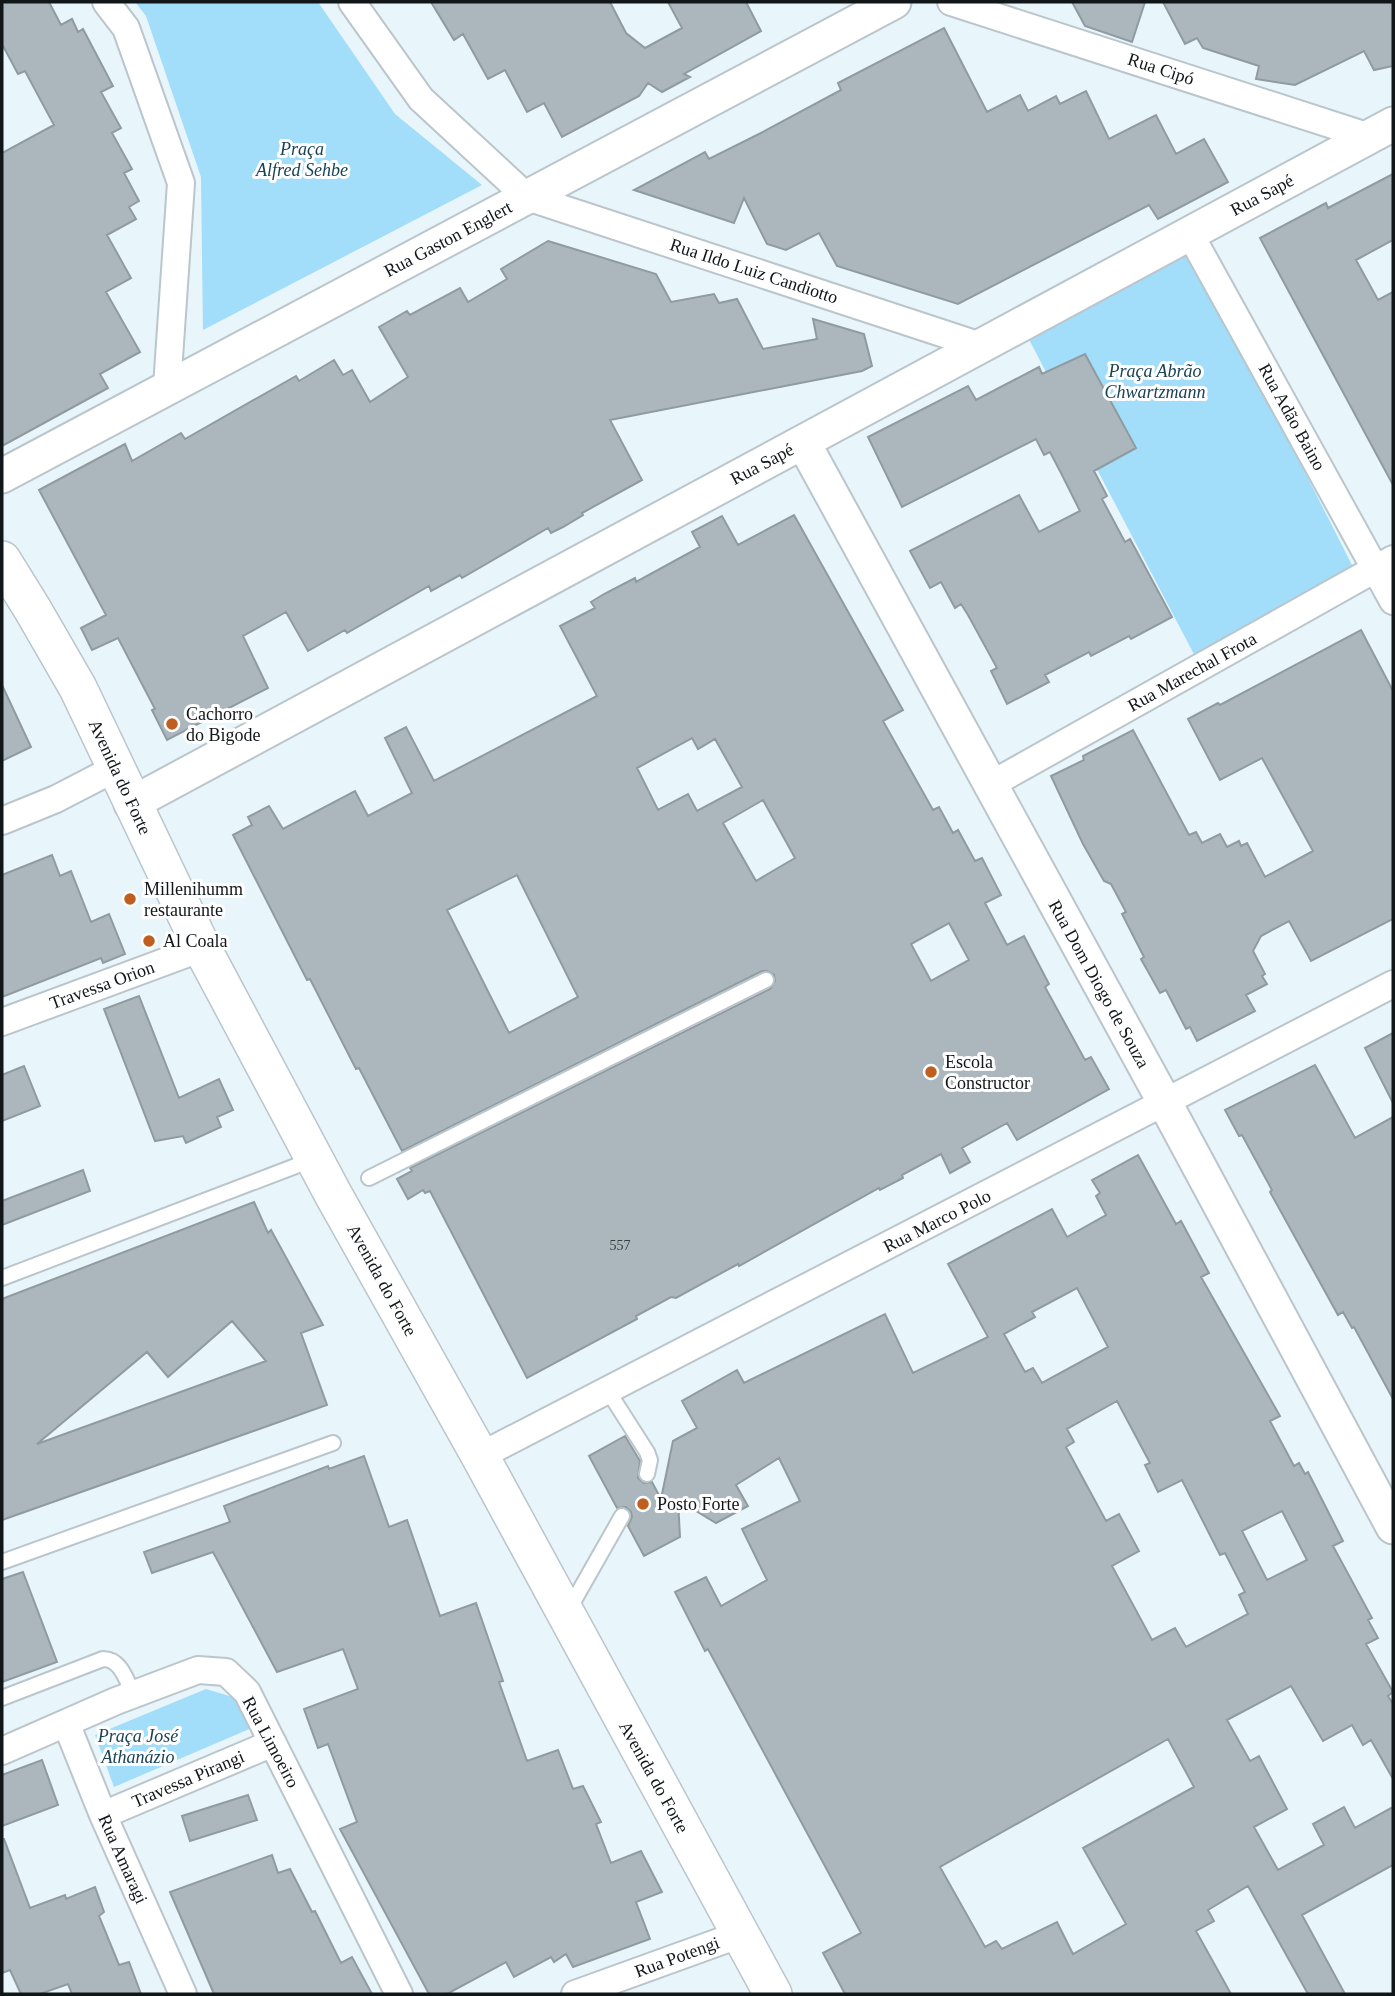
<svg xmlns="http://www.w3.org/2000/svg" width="1395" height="1996" font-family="Georgia,serif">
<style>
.green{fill:#a2ddf9}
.building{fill:#acb7bd;stroke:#8f9ba0;stroke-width:2;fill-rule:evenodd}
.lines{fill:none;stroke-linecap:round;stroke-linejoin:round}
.service-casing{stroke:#bac6cc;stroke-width:18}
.minor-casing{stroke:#bac6cc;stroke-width:30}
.tertiary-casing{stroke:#bac6cc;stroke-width:37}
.secondary-casing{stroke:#bac6cc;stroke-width:40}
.service{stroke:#fff;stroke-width:14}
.minor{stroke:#fff;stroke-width:26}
.tertiary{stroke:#fff;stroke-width:33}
.secondary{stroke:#fff;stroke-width:37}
.poi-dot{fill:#bf5e1f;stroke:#fff;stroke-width:2.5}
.labels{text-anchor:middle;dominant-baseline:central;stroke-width:6;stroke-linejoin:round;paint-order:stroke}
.number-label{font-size:14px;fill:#383e41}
.street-label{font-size:18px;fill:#111618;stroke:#fff}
.park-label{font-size:18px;font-style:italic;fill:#194355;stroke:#fff}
.poi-label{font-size:18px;fill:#111618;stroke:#fff;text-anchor:start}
</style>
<rect width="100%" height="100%" fill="#e8f5fb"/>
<path class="green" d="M135,2H318L395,114L482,185L203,330L201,177L146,16Z
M1188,242L1355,571L1197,660L1024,330Z
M206,1689L236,1698L254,1727L114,1787L95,1735Z"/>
<path class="building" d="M2,2H49L61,25L72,19L78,32L83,29L113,86L101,92L121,128L112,133L132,169L124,173L139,201L129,207L136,219L107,235L131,278L106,292L140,352L100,374L108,388L2,446V153L54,125L25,71L18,74L2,44Z
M431,2H610L626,33L645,48L682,28L668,2H746L761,31L684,74L690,77L662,92L648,83L639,96L562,137L544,103L527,112L505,70L488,79L463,34L454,40Z
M1072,2H1145L1132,42L1085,26Z
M1163,2H1393V66L1374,70L1364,51L1295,85L1256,79L1259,66L1203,48L1197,38L1185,44Z
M944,28L987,112L1020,95L1028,111L1056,96L1060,104L1086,91L1109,139L1156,115L1176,154L1204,139L1228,182L1158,219L1149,205L958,304L837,266L819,233L786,250L767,244L744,198L734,223L634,190L705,152L709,159L759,134L841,90L838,83Z
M1393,174V240L1356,260L1378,300L1393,292V485L1260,238L1326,203L1328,208Z
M548,241L656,274L671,302L714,294L719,303L737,299L763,349L817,339L813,319L864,334L872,366L862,371L610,420L642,480L582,513L583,515L563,527L551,533L548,528L462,578L460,575L431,591L429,586L347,633L345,630L308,651L286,612L243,636L268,688L167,740L152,710L155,709L118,638L92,650L81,628L106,615L39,490L125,444L132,461L181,433L185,439L296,376L299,381L334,360L343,375L352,370L370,402L408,377L379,327L407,311L410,315L460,288L468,302L507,279L501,269Z
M1085,354L1136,448L1094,471L1107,496L1102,499L1125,542L1130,539L1172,617L1131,639L1129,636L1091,656L1089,652L1045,675L1049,682L1007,704L991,671L997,668L968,615L961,604L955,608L941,582L930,588L910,551L1019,495L1039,532L1080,511L1061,473L1050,452L1044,455L1036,439L902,507L868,437L968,386L976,400L1039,367L1042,374Z
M794,515L903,710L883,721L933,810L939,807L953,833L958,830L975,861L982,858L1001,895L985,903L1007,945L1024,936L1049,984L1045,987L1085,1060L1091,1057L1109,1089L1017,1140L1007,1123L962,1148L970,1162L950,1173L941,1154L902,1175L903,1178L880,1190L879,1188L739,1266L738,1264L676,1298L671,1297L636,1316L637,1319L527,1378L430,1191L425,1193L423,1190L408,1199L397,1179L412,1171L410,1168L770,989L775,981L774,975L767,971H762L402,1151L359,1068L356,1069L310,979L307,980L233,835L252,825L248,817L269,806L283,829L355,791L368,816L412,793L385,738L406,727L434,781L597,696L560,626L595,608L591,602L604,594L635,578L636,582L700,547L692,532L722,516L738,545ZM692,738L698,749L715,739L742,787L697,811L688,794L658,810L637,768ZM763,800L795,858L756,881L723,823ZM517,875L578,997L509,1033L447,910ZM949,923L969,960L931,981L911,944Z
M1361,630L1393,691V919L1311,961L1289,921L1261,936L1253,951L1265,974L1262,976L1267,984L1246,995L1255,1011L1197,1041L1190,1027L1186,1029L1166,990L1160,993L1141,959L1144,957L1122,914L1126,912L1111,884L1104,881L1083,844L1051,776L1084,760L1083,756L1133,730L1189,835L1196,832L1202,843L1220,834L1227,847L1239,841L1241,846L1247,843L1265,877L1313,851L1262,758L1220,780L1188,719L1218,703L1220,705Z
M2,685L31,747L2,761Z
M52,855L60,876L71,871L91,922L109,914L125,954L103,963L101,958L2,997V875Z
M139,996L179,1098L219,1079L233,1110L217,1117L221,1127L186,1143L183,1136L155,1141L104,1009Z
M1393,1033V1103L1365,1048Z
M1315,1065L1355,1138L1393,1117V1399L1354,1327L1352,1328L1343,1312L1338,1315L1270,1192L1272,1190L1242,1135L1239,1136L1225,1110Z
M24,1066L40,1106L2,1121V1075Z
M1138,1155L1176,1224L1181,1221L1209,1273L1201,1277L1280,1416L1270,1421L1294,1466L1299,1463L1305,1474L1308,1472L1343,1541L1333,1546L1372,1618L1368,1620L1378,1638L1366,1644L1393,1692L1388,1696L1393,1704V1779L1371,1740L1363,1745L1352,1725L1323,1741L1291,1686L1227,1720L1250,1761L1259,1756L1287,1809L1254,1827L1278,1870L1324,1845L1313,1824L1344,1807L1355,1828L1393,1807V1865L1302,1915L1345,1994H1308L1248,1886L1208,1910L1214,1921L1196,1931L1231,1994H845L823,1953L861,1933L708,1649L705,1651L675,1592L706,1577L721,1606L767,1580L742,1529L800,1501L779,1458L736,1485L748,1506L716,1523L678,1500L680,1537L644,1556L628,1526L632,1517L631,1512L626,1507L617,1508L589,1456L625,1436L640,1461L638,1478L644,1483L652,1482L661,1499L673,1441L697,1428L682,1401L737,1370L744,1383L885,1314L913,1373L988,1337L948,1264L1052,1209L1067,1237L1106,1215L1096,1196L1100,1193L1092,1180ZM1077,1288L1108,1347L1042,1383L1033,1368L1025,1372L1004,1334L1035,1317L1032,1312ZM1117,1401L1150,1463L1145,1465L1158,1492L1182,1480L1220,1555L1225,1553L1245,1592L1239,1595L1248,1614L1186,1647L1175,1628L1152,1640L1112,1566L1139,1551L1119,1514L1106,1521L1066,1447L1074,1442L1067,1429ZM1282,1511L1307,1560L1267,1580L1242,1531ZM1168,1739L1194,1787L1083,1848L1126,1924L1073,1954L1057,1922L1002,1949L996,1941L985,1947L940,1867Z
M83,1170L90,1191L2,1225V1201Z
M254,1202L268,1233L271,1230L323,1325L301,1333L327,1405L2,1520V1299ZM232,1321L266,1361L37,1444L147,1352L168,1377Z
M364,1456L389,1527L407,1520L440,1616L476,1603L503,1681L499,1682L527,1761L558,1750L573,1789L583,1786L601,1822L596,1824L611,1863L641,1851L662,1892L636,1902L650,1939L573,1967L566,1954L554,1962L551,1957L514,1977L506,1962L447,1994H429L340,1829L357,1822L328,1744L318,1748L304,1709L358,1689L343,1649L277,1672L213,1552L152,1573L144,1552L230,1522L224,1506L328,1466L329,1469Z
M23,1572L57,1662L2,1682V1579Z
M42,1760L58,1805L2,1826V1775Z
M248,1795L257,1820L190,1841L182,1816Z
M2,1839H4L30,1908L65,1895L66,1899L95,1887L104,1912L99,1916L119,1965L129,1962L141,1994H72L68,1984L40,1994H21L10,1970L2,1973Z
M272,1855L278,1873L290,1869L312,1912L315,1911L341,1963L352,1957L372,1994H214L170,1892Z"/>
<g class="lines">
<g class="service-casing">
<path id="service" d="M369,1178L766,980
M2,1278L314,1159
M608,1391L647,1452L650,1460L647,1474
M2,1562L333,1443
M568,1611L622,1516
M2,1698L103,1659C121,1659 126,1680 134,1695"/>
</g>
<g class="minor-casing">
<path id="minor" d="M106,2L126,28L181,183L167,387
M352,2L421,99L527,197L981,346
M951,2L1370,137
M1190,234L1393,601
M990,785L1393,559
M2,821L56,799L116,768
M2,1022L202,948
M480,1456L1393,984
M66,1723L103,1815L183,1994
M2,1751L116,1701L198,1670L226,1672L247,1692L399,1994
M103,1815L273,1743
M575,1994L741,1934"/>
</g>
<g class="tertiary-casing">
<path id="tertiary" d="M803,442L1165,1103L1393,1527
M2,476L894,2
M131,804L1393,124"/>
</g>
<g class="secondary-casing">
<path id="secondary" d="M2,560L33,610L78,688L202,948L333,1194L480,1456L773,1994"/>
</g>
<use href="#service" class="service"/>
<use href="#minor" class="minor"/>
<use href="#tertiary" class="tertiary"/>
<use href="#secondary" class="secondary"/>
</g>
<g class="poi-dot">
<circle cx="172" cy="724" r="7"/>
<circle cx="130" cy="899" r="7"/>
<circle cx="149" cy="941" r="7"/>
<circle cx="931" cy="1072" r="7"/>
<circle cx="643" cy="1504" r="7"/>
</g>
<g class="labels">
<g class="number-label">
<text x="620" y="1245">557</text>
</g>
<g class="street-label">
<text transform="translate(1161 69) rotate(18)">Rua Cipó</text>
<text transform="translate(1262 195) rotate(-28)">Rua Sapé</text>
<text transform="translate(448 239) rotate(-28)">Rua Gaston Englert</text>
<text transform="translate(754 271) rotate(18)">Rua Ildo Luiz Candiotto</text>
<text transform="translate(1292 417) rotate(61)">Rua Adão Baino</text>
<text transform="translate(762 464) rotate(-28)">Rua Sapé</text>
<text transform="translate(1192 672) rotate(-29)">Rua Marechal Frota</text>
<text transform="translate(120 777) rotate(65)">Avenida do Forte</text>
<text transform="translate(1099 984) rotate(61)">Rua Dom Diogo de Souza</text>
<text transform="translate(102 985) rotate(-20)">Travessa Orion</text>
<text transform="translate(937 1221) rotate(-27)">Rua Marco Polo</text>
<text transform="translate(382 1280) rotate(61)">Avenida do Forte</text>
<text transform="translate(271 1742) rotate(62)">Rua Limoeiro</text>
<text transform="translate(654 1777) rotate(61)">Avenida do Forte</text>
<text transform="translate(188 1779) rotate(-23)">Travessa Pirangi</text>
<text transform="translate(123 1859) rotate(66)">Rua Amaragi</text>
<text transform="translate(677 1957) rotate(-20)">Rua Potengi</text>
</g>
<g class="park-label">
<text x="302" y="149">Praça<tspan x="302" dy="21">Alfred Sehbe</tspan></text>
<text x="1155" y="371">Praça Abrão<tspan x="1155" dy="21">Chwartzmann</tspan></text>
<text x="138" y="1736">Praça José<tspan x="138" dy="21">Athanázio</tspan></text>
</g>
<g class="poi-label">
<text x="186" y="714">Cachorro<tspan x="186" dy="21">do Bigode</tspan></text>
<text x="144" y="889">Millenihumm<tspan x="144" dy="21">restaurante</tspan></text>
<text x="163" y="941">Al Coala</text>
<text x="945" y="1062">Escola<tspan x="945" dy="21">Constructor</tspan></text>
<text x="657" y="1504">Posto Forte</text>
</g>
</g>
<rect width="1395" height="1996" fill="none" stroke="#111618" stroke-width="7"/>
</svg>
